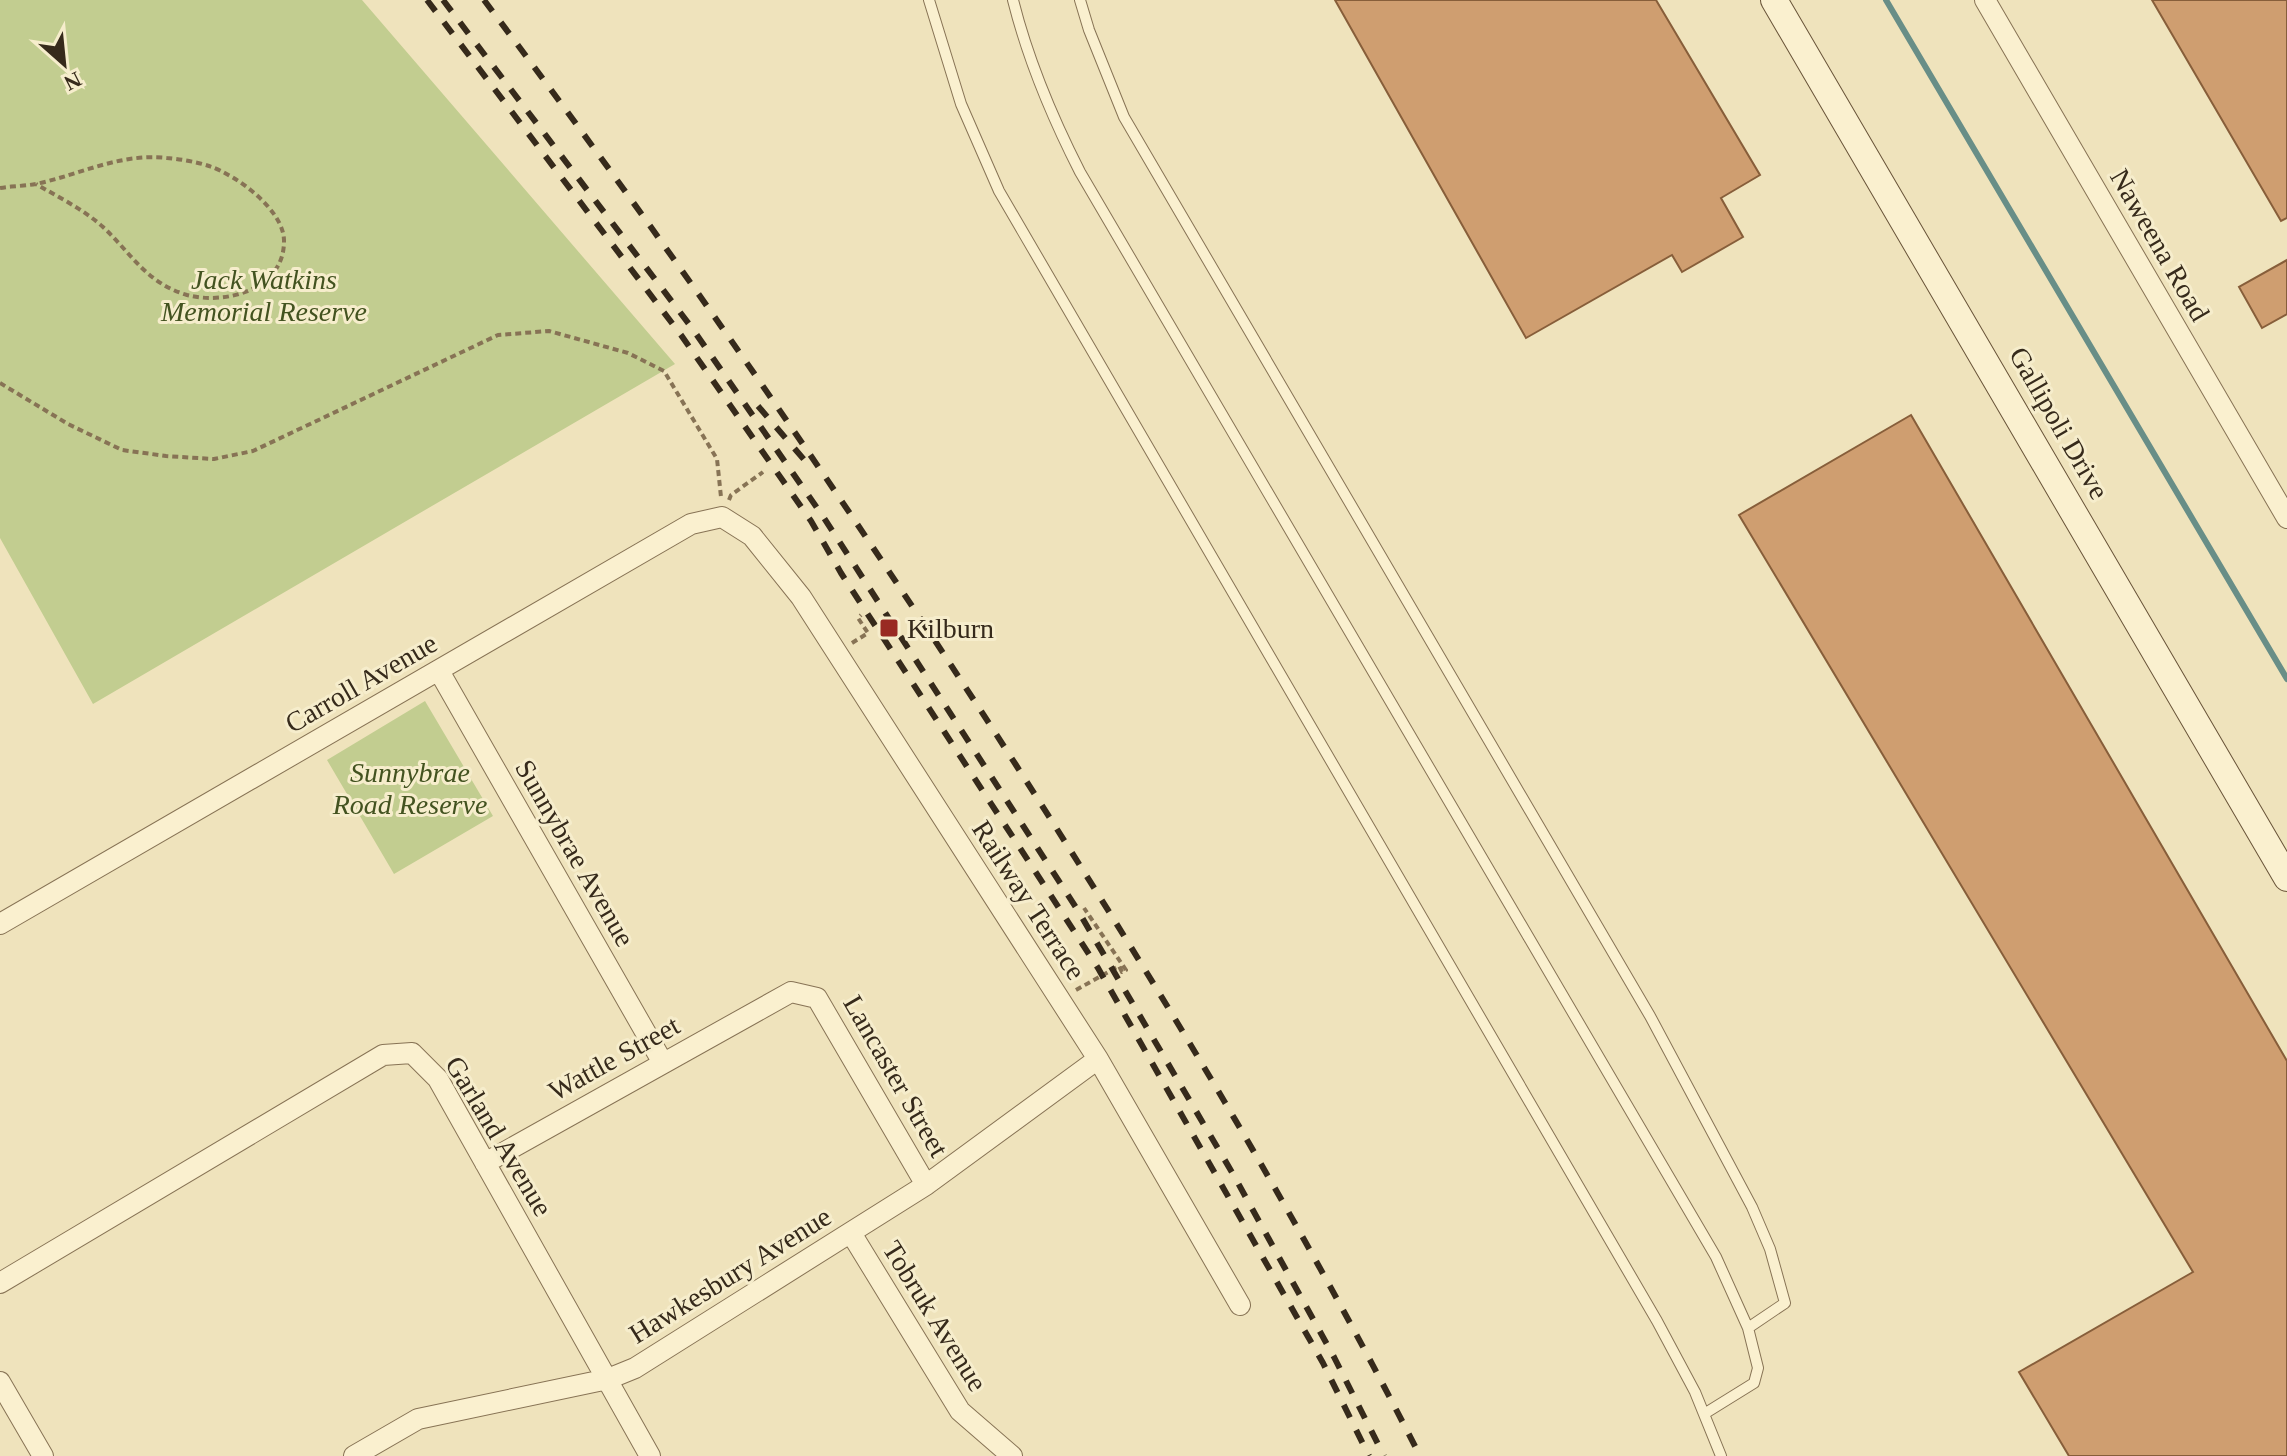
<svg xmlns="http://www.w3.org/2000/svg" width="2287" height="1456" font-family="'Times New Roman',serif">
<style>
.green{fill:#c2cd90}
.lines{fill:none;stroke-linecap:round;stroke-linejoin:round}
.stream{stroke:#688e87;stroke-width:6}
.building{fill:#cf9e70;stroke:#875e3a;stroke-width:2}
.lane-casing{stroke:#877355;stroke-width:12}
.street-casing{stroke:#877355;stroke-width:22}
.secondary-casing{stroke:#695439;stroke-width:28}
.path{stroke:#877355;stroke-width:4;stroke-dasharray:6 4;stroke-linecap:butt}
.lane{stroke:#faf0cf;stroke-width:10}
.street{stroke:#faf0cf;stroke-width:20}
.secondary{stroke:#faf0cf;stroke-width:26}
.rail{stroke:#362a1b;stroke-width:6;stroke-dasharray:14 14;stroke-linecap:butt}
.poi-dot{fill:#992a23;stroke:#f6edcc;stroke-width:3}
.labels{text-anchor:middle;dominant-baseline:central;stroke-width:6;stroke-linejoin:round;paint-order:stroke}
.street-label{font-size:28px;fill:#362a1b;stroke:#f6edcc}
.park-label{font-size:28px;font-style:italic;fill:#435320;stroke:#f6edcc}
.poi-label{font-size:28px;fill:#362a1b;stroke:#f6edcc;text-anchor:start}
</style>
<rect width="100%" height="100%" fill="#efe3bc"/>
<path class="green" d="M0,0H362L675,364L93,704L0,538Z
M425,701L493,816L394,874L327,760Z"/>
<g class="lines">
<path class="stream" d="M1886,0L2287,679"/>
</g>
<path class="building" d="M1335,0H1656L1760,175L1721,198L1743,237L1682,272L1672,255L1526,338Z
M2152,0H2287V218L2281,221Z
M2287,260V314L2262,328L2239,287Z
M1911,415L2287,1061V1456H2069L2019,1372L2193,1272L1739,515Z"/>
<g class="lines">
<g class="lane-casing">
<path id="lane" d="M929,0L961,104L999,191L1657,1321L1695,1392L1721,1456
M1013,0C1028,60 1052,117 1080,172L1716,1257L1748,1328
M1080,0L1089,30L1124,117L1650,1016L1752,1207L1770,1249L1785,1303L1748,1328L1758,1368L1754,1383L1704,1414"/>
</g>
<g class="street-casing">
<path id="street" d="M1985,0L2287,518
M439,671L663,1063
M0,924L691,524L722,517L752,536L801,597L1098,1059L1240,1305
M485,1163L791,992L817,998L926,1185
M851,1233L960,1411L1012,1456
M0,1283L383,1055L412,1053L438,1079L650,1456
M0,1382L43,1456
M354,1456L418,1419L608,1379L635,1368L926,1185L1098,1059"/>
</g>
<g class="secondary-casing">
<path id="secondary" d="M1774,0L2287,878"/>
</g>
<path class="path" d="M0,188C12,186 25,186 36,184C82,174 119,153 167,158C180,159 197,162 209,166C236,175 283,209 284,240C285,290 225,305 187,295C146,283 131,253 103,227C83,209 58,197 36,184
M0,383L68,424L122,450L166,456L214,459L253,451L498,335L549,331L628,353L664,371L717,459L721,497
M729,500L731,495L763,472
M852,643L868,633L858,618L861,615
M1076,990L1119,966L1122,972L1126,970L1084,908"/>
<use href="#lane" class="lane"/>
<use href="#street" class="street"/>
<use href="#secondary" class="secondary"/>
<path class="rail" d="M427,0L681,335L811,521L841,573L1098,968L1323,1363L1369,1456
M443,0L692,328L822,515L1077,909L1233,1174L1334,1357L1384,1456
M484,0C671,248 847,503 1016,765C1160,989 1299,1218 1420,1456
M758,406L807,463"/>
</g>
<rect class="poi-dot" x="879" y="618" width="20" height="20" rx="4"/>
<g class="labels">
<g class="street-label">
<text transform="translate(2160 245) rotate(60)">Naweena Road</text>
<text transform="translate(2059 423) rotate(60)">Gallipoli Drive</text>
<text transform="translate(361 683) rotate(-30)">Carroll Avenue</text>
<text transform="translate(575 853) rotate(60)">Sunnybrae Avenue</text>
<text transform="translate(1029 900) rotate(57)">Railway Terrace</text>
<text transform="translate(614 1058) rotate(-29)">Wattle Street</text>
<text transform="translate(896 1076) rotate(60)">Lancaster Street</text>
<text transform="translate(499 1136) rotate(59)">Garland Avenue</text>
<text transform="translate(730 1275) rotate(-32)">Hawkesbury Avenue</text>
<text transform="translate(935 1316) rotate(58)">Tobruk Avenue</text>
</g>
<g class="park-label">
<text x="264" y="279">Jack Watkins<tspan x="264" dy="32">Memorial Reserve</tspan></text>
<text x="410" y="772">Sunnybrae<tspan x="410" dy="32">Road Reserve</tspan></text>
</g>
<g class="poi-label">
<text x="907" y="628">Kilburn</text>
</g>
</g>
<g transform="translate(64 64) rotate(153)" stroke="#f6edcc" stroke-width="6" paint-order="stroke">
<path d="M0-6L14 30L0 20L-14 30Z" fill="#362a1b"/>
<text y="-12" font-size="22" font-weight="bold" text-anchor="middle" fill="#362a1b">N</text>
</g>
</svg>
